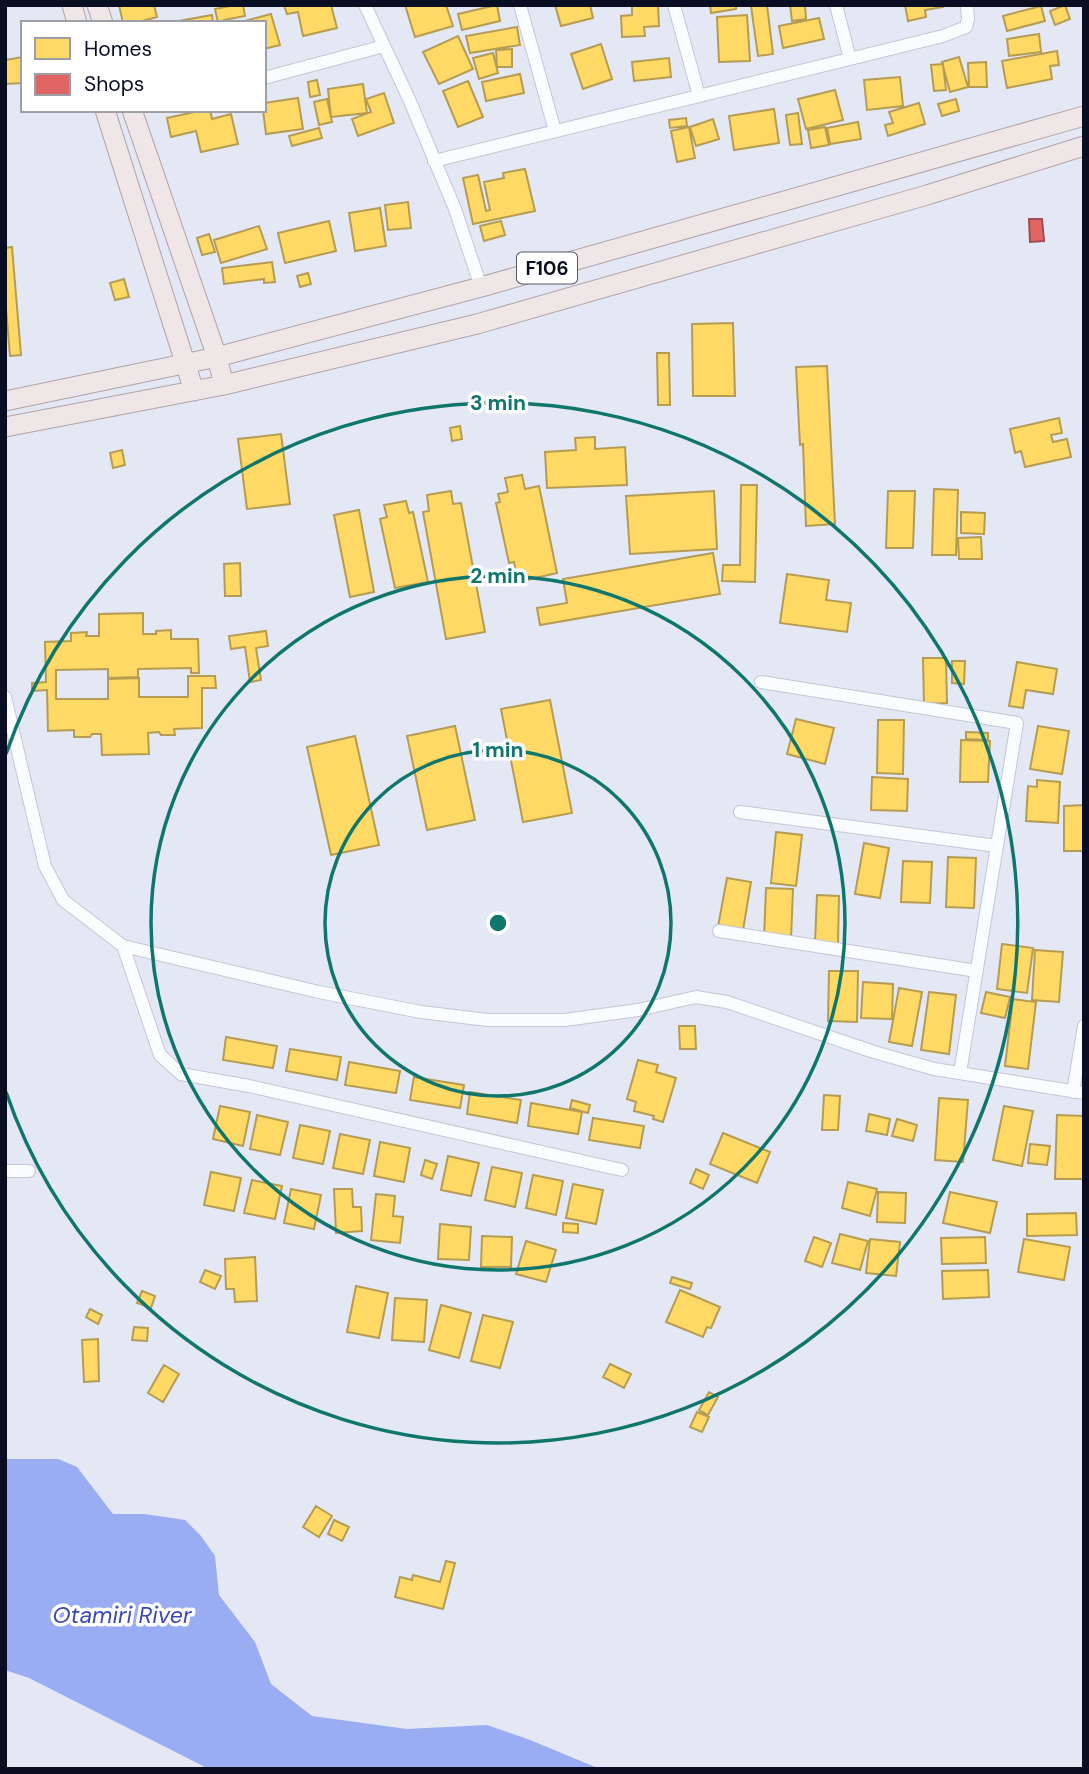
<svg xmlns="http://www.w3.org/2000/svg" width="1089" height="1774" font-family="'DM Sans',sans-serif">
<style>
.water{fill:#9aacf2}
.homes{fill:#ffd966;stroke:#b59c52;stroke-width:2}
.shops{fill:#e06666;stroke:#a04c52;stroke-width:2}
.lines{fill:none;stroke-linecap:round;stroke-linejoin:round}
.minor-casing{stroke:#c1c6d8;stroke-width:14}
.primary-casing{stroke:#b1a3a7;stroke-width:21}
.minor{stroke:#fbfcfe;stroke-width:12}
.primary{stroke:#efe6e7;stroke-width:19}
.ring{fill:none;stroke:#0f766e;stroke-width:3.5}
.labels{text-anchor:middle;dominant-baseline:central;stroke-width:7;stroke-linejoin:round;paint-order:stroke}
.shield{fill:#fff;stroke:#535665;stroke-width:2}
.shield-label{font-size:19px;font-weight:bold;fill:#090e23}
.water-label{font-size:23px;font-style:italic;fill:#3a49b5;stroke:#fff}
.centre{fill:#0f766e;stroke:#fff;stroke-width:3.5}
.ring-label{font-size:21px;text-anchor:middle;font-weight:bold;fill:#0f766e;stroke:#fff;stroke-width:7;stroke-linejoin:round;paint-order:stroke}
</style>
<rect width="100%" height="100%" fill="#e4e8f5"/>
<path class="water" d="M5,1459H58L77,1467L113,1514H145L185,1520L201,1536L215,1556L219,1595L255,1642L271,1684L312,1716L407,1729L487,1725L530,1740L600,1769H209L29,1678L5,1670Z"/>
<path class="homes" d="M119,5H154L157,17L135,23H123Z
M235,5H243L245,16L224,20L225,23H218L215,9Z
M284,5H331L337,28L303,36L298,12L287,14Z
M405,5H446L453,26L415,37Z
M497,5L500,21L462,30L458,14Z
M555,5H590L593,18L561,26Z
M632,5H658L659,26L644,27L645,36L622,37L621,16L632,15Z
M710,5H736V9L711,13Z
M767,5L773,54L758,56L751,6Z
M790,5H805L806,19L792,21Z
M905,5H942L943,7L925,10L926,17L908,21Z
M1065,5L1070,19L1055,25L1050,11Z
M1041,6L1045,21L1007,31L1003,16Z
M271,14L280,45L264,49V23H237Z
M212,15L213,23H178V21Z
M747,15L750,61L719,62L717,17Z
M819,18L824,39L783,48L779,26Z
M517,27L520,45L470,53L466,36Z
M1039,34L1041,52L1009,56L1007,39Z
M458,36L473,69L439,84L423,52Z
M601,44L612,79L583,89L571,54Z
M512,49V67H497L496,50Z
M1057,51L1059,65L1050,66L1052,79L1007,88L1002,61Z
M493,53L498,73L479,79L473,58Z
M23,57V83L5,84V60Z
M959,57L968,87L950,92L942,62Z
M669,58L671,77L634,81L632,62Z
M986,62L987,87H969L968,63Z
M943,64L946,90L934,91L931,65Z
M520,74L524,93L486,101L482,82Z
M900,77L903,106L867,110L864,80Z
M317,80L320,95L310,97L308,82Z
M468,81L483,117L458,127L443,91Z
M363,84L367,113L331,117L328,89Z
M835,90L843,120L806,129L798,99Z
M384,93L394,123L358,136L352,119L371,112L366,99Z
M298,98L303,129L266,134L263,110H264V103Z
M327,99L332,122L319,125L314,102Z
M956,99L959,111L942,116L938,104Z
M919,103L925,124L888,136L885,125L893,123L889,112Z
M774,109L779,143L734,150L729,116Z
M204,110H210L212,119L231,114L238,144L201,152L196,131L171,137L167,118Z
M798,113L802,144L790,145L786,115Z
M686,118L687,126L670,128L669,120Z
M713,119L719,139L696,146L690,127Z
M858,122L861,139L830,144L827,128Z
M689,127L695,158L677,162L671,131Z
M825,127L829,145L811,148L808,130Z
M319,128L322,138L292,146L289,136Z
M525,169L535,211L473,224L463,178L478,175L486,211L490,210L484,182L504,178L503,173Z
M408,202L411,228L388,230L385,205Z
M380,208L386,246L355,251L349,213Z
M329,221L336,251L285,263L278,233Z
M501,221L505,235L484,241L480,226Z
M259,226L267,249L221,263L214,240Z
M209,234L215,252L202,255L197,238Z
M12,247L21,355L10,356L5,297V248Z
M272,262L275,282L264,283V279L224,284L222,268Z
M308,273L311,284L300,287L297,276Z
M124,279L129,297L115,300L110,283Z
M733,323L735,396H693L692,324Z
M657,353H669L670,405H658Z
M827,366L835,524L806,526L803,444L800,445L796,367Z
M1059,418L1062,433L1051,435L1053,442L1067,439L1071,457L1025,467L1021,451L1015,453L1010,429Z
M460,426L462,439L452,441L450,428Z
M281,434L290,504L247,509L238,439Z
M595,437V449L625,447L627,485L547,488L545,452L576,450L575,438Z
M122,450L125,465L113,468L110,453Z
M522,475L525,489L539,486L557,573L518,582L514,562L509,563L496,503L500,502L498,494L508,492L505,478Z
M741,485H757L755,582L722,581L723,565H740Z
M934,489L958,490L956,555H932Z
M451,491L453,504L461,503L485,632L446,639L423,512L429,511L427,495Z
M714,491L717,549L630,554L626,496Z
M888,491H915L913,548H886Z
M406,501L409,513L413,512L428,582L395,588L380,519L387,517L384,505Z
M359,510L374,592L350,597L334,515Z
M961,512L985,513L984,534L961,533Z
M981,537L982,559H959L958,538Z
M713,553L720,594L540,625L537,608L567,603L563,579Z
M240,563L241,596H225L224,564Z
M787,574L829,580L826,600L851,603L847,632L780,623Z
M143,613V634H156V631L171,630V639H198L199,673H191V668L138,669V677L108,678V669L56,670V699H108V679L139,678V697H188V676H215L216,688H202V728L174,729L175,735H161L159,732L148,733L149,754L102,755L101,734H92L90,737H74V730L48,731L47,690L32,691V683L46,682L45,642L71,641V633L87,632L86,636H99V614Z
M266,631L268,646L256,648L261,680L250,682L245,647L231,649L229,636Z
M923,658H946L947,703L924,704Z
M952,661H965L964,684L952,683Z
M1017,662L1057,669L1053,694L1026,690L1023,708L1009,706Z
M550,700L572,813L523,822L501,709Z
M796,719L834,728L825,764L787,754Z
M878,720H904L903,774L877,773Z
M455,726L475,820L427,830L407,736Z
M1038,726L1069,731L1062,774L1030,769Z
M966,732L988,733V740L966,739Z
M355,736L379,845L331,855L307,747Z
M961,740L990,741L988,782H960Z
M872,777L908,779L907,811L871,810Z
M1037,780L1060,782L1058,823L1026,821L1028,786L1037,787Z
M1084,805V851H1064V806Z
M776,832L802,835L796,886L771,883Z
M864,843L889,848L880,898L855,894Z
M948,857L976,858L974,908L946,907Z
M903,861L932,862L930,903L901,902Z
M727,878L751,882L742,936L717,932Z
M766,888L793,889L791,939L764,938Z
M817,895L839,896L838,944L815,943Z
M1002,944L1033,948L1027,993L997,989Z
M1035,950L1063,952L1059,1002L1032,1000Z
M829,971H858L857,1022L828,1021Z
M863,982L893,984L892,1019L861,1018Z
M899,988L922,992L912,1046L889,1042Z
M929,992L956,995L949,1054L921,1050Z
M986,992L1010,997L1005,1018L981,1013Z
M1013,999L1036,1002L1028,1069L1005,1066Z
M679,1026H695L696,1049H680Z
M226,1037L277,1046L273,1068L223,1060Z
M290,1049L341,1057L337,1080L286,1071Z
M638,1060L658,1065L656,1072L676,1078L663,1122L653,1119L654,1116L634,1111L636,1102L627,1099Z
M349,1062L400,1071L396,1093L345,1085Z
M414,1077L464,1085L460,1108L410,1100Z
M470,1092L521,1100L517,1123L467,1114Z
M824,1095L840,1096L838,1130H822Z
M939,1098L968,1100L963,1162L935,1160Z
M572,1100L590,1105L588,1113L570,1108Z
M531,1103L582,1112L578,1134L528,1126Z
M220,1106L250,1112L243,1146L213,1139Z
M1004,1106L1033,1111L1022,1166L993,1160Z
M869,1114L890,1119L887,1135L866,1131Z
M257,1115L288,1122L280,1155L250,1149Z
M1057,1115L1084,1116L1083,1179H1055Z
M593,1118L644,1126L640,1148L589,1140Z
M897,1119L917,1125L913,1141L892,1136Z
M300,1125L330,1131L323,1164L293,1158Z
M723,1133L770,1152L757,1183L710,1164Z
M340,1134L370,1140L363,1174L333,1168Z
M380,1142L410,1148L404,1182L374,1176Z
M1030,1144L1050,1146L1047,1165L1028,1163Z
M448,1156L479,1163L471,1196L441,1190Z
M425,1160L437,1164L432,1179L421,1175Z
M492,1167L522,1173L515,1207L485,1200Z
M696,1169L709,1175L703,1189L690,1183Z
M211,1172L241,1178L234,1211L204,1205Z
M533,1175L563,1181L556,1215L526,1208Z
M252,1180L282,1186L275,1219L244,1213Z
M848,1182L877,1189L870,1216L842,1208Z
M573,1184L603,1190L596,1224L566,1218Z
M291,1189L321,1195L314,1229L284,1223Z
M334,1189H352L353,1207H361L362,1231L336,1233Z
M878,1192L906,1193L905,1223L877,1222Z
M950,1192L997,1202L990,1233L943,1223Z
M376,1194L395,1196L393,1216L403,1217L400,1243L371,1240Z
M1076,1213L1077,1235L1027,1236V1214Z
M563,1223L578,1224V1233L563,1232Z
M440,1224L471,1227L469,1260L438,1259Z
M840,1234L868,1241L860,1270L832,1263Z
M482,1236L512,1237L511,1267H481Z
M814,1237L831,1243L822,1267L805,1261Z
M985,1237L986,1263L942,1264L941,1238Z
M870,1239L900,1242L896,1276L866,1273Z
M1024,1239L1070,1247L1064,1280L1018,1272Z
M526,1241L556,1250L546,1282L516,1274Z
M255,1257L257,1301L235,1302L234,1289H226L225,1259Z
M205,1270L221,1276L215,1289L200,1282Z
M988,1270L989,1297L943,1299L942,1271Z
M672,1277L692,1283L690,1289L670,1283Z
M356,1286L388,1293L379,1338L347,1332Z
M680,1290L720,1307L711,1328L707,1327L703,1337L666,1322Z
M142,1291L155,1296L151,1308L137,1303Z
M395,1298L427,1300L424,1342L392,1340Z
M441,1305L471,1313L459,1358L429,1350Z
M90,1309L102,1315L98,1324L86,1317Z
M483,1315L513,1322L500,1368L471,1361Z
M134,1327L148,1328L147,1341L132,1340Z
M98,1339L99,1381L84,1382L82,1340Z
M610,1364L631,1374L624,1388L603,1377Z
M164,1365L179,1374L163,1402L148,1393Z
M709,1392L718,1397L708,1415L699,1410Z
M697,1412L709,1417L702,1432L690,1427Z
M316,1506L332,1516L319,1537L303,1527Z
M334,1520L349,1527L342,1541L328,1534Z
M446,1561L455,1563L443,1609L395,1597L400,1577L412,1580L413,1575L440,1582Z"/>
<path class="shops" d="M1029,219H1042L1044,241L1030,242Z"/>
<g class="lines">
<g class="minor-casing">
<path id="minor" d="M365,5L409,99L455,209L481,287
M520,5L555,131
M674,5L699,96
M836,5L850,59
M264,78L384,46
M434,161L943,36L966,27L968,19L967,5
M761,682L1017,723L960,1073
M5,697L45,866L63,900L123,946L319,992L421,1012L488,1020H565L638,1010L696,997L727,1002L874,1052L934,1069L1084,1093
M740,812L997,846
M719,931L977,971
M123,946L160,1055L181,1074L249,1086L622,1170
M1073,1092L1084,1026
M5,1171H29"/>
</g>
<g class="primary-casing">
<path id="primary" d="M72,5L77,23
M97,5L103,23
M105,110L194,391
M132,110L217,357L224,385
M5,401L217,357L481,287L1084,116
M5,427L224,385L477,324L927,195L1084,146"/>
</g>
<use href="#minor" class="minor"/>
<use href="#primary" class="primary"/>
</g>
<g class="ring">
<circle cx="498" cy="923" r="173"/>
<circle cx="498" cy="923" r="347"/>
<path d="M6 754A520 520 0 1 1 6 1092"/>
</g>
<g class="labels">
<rect class="shield" x="517" y="252.5" width="60" height="31" rx="5"/>
<g class="shield-label">
<text x="547" y="268">F106</text>
</g>
<g class="water-label">
<text x="122" y="1615">Otamiri River</text>
</g>
</g>
<circle cx="498" cy="923" r="10" class="centre"/>
<g class="ring-label">
<text x="498" y="410">3 min</text>
<text x="498" y="583">2 min</text>
<text x="498" y="757">1 min</text>
</g>
<rect width="1089" height="1774" fill="none" stroke="#090e23" stroke-width="14"/>
<rect x="21" y="21" width="245" height="91" fill="#ffffff" stroke="#9d9fa7" stroke-width="2"/>
<rect x="35" y="38" width="35" height="21" fill="#ffd966" stroke="#9d9fa7" stroke-width="2"/>
<text x="84" y="56" font-size="21" fill="#090e23">Homes</text>
<rect x="35" y="74" width="35" height="21" fill="#e06666" stroke="#9d9fa7" stroke-width="2"/>
<text x="84" y="91" font-size="21" fill="#090e23">Shops</text>
</svg>
